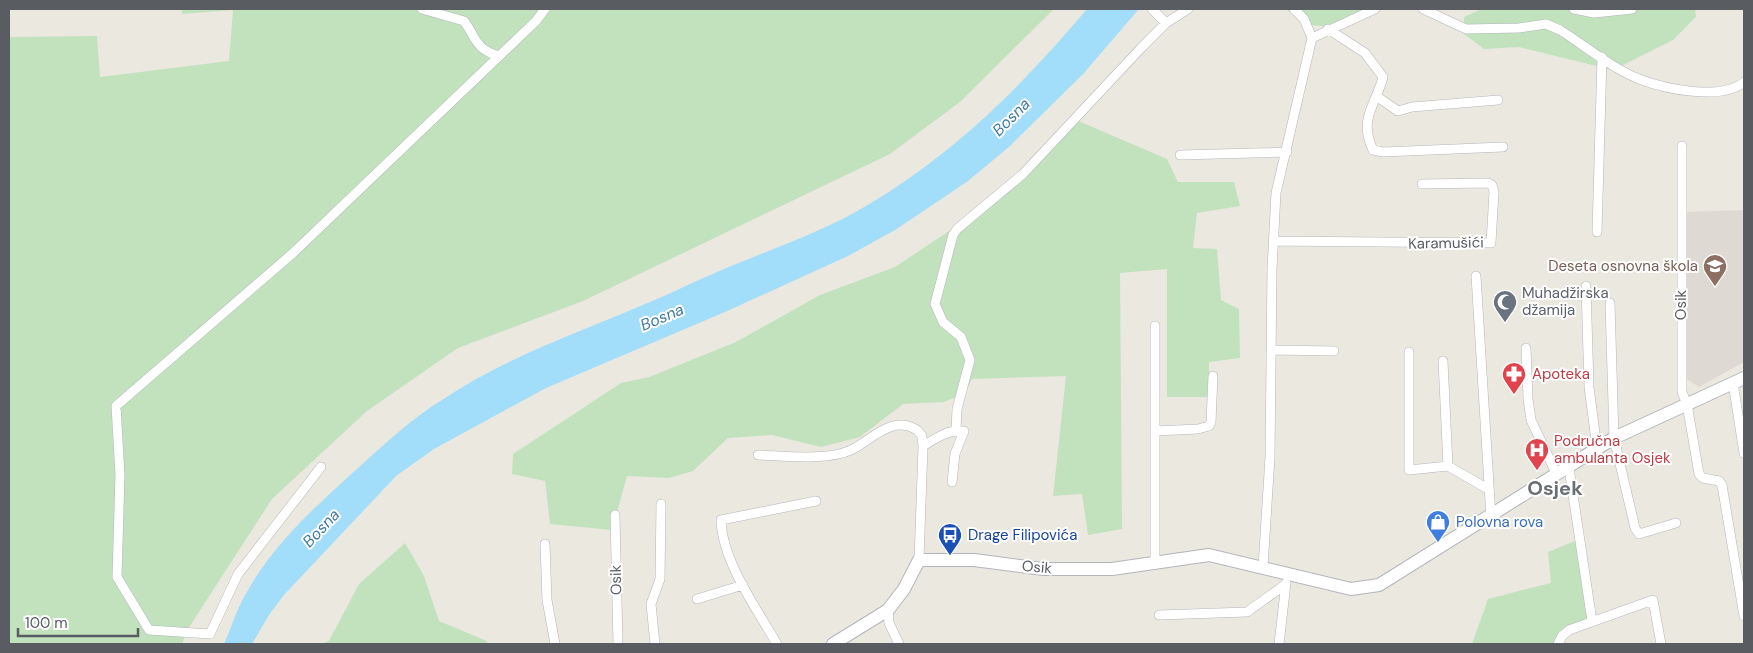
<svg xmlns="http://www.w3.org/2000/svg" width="1753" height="653" font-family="'DM Sans',sans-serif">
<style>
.education{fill:#ded9d2}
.green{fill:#c2e2be}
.water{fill:#a2defa}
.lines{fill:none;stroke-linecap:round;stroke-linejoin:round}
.street-casing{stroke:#b3b7bb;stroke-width:10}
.secondary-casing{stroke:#b2b6bb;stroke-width:14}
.street{stroke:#fff;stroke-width:9}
.secondary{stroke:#fff;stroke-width:12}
.labels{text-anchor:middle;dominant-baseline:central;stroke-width:4;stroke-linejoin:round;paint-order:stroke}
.street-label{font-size:15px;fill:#595d61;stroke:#fff}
.education-label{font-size:15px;fill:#785e54;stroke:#fff;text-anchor:end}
.worship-label{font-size:15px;fill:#5b616d;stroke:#fff;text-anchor:start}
.health-label{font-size:15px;fill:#be3a42;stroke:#fff;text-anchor:start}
.shop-label{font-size:15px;fill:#366cbe;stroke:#fff;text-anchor:start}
.transit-label{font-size:15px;fill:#164399;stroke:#fff;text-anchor:start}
.water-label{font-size:16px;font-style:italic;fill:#3f7aa2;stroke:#fff}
.district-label{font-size:20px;font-weight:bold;fill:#6a6f73;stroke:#fff}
</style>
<rect width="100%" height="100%" fill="#ebe8e0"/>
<path class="education" d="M1744,210V362L1699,387L1687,379L1684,212Z"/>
<path class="green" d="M182,9H1054L960,102L890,154L583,301L458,348L367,411L272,499L186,632L182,644H9V37L97,36L100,77L229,61L233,10L182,14Z
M1286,9H1372L1335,27L1308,25Z
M1482,9H1695L1696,17L1673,40L1613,70L1519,47L1484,49L1464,34V17Z
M1076,120L1167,159L1178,182H1234L1240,206L1197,213L1193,248L1217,249L1221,300L1239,309L1240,358L1209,362V397H1167V269L1120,273L1122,529L1088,535L1082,494L1053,496L1066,376L972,379L964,394L944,402L903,404L860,437L821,447L772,435L728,438L693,471L669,478L627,476L612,530L550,524L545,481L512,474L513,454L621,383L649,377L736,342L820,295L895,267L955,227L1026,174Z
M1575,541L1592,621L1569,630L1558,644H1472L1488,599L1551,583L1548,552Z
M405,543L424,576L439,621L487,641V644H321L329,641L359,584Z"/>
<path class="water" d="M1087,9H1139L1083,74L1010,146L968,181L928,208L895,230L848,256L725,312L546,388L434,449L396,476L284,595L269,615L252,644H224C230,631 234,617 241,603C265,554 307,514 347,478C378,450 409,420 445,398C509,356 580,332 650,302C672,293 693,282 715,273C765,251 819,234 866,206C954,154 1022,86 1087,9Z"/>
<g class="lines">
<g class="street-casing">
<path id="street" d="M422,9L464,21C477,39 475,49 499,56
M1152,9L1166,23
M1423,9L1466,29L1519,28L1546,24L1560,30C1584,45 1613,69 1639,79C1665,89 1721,101 1744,82
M1574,9L1594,13L1632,9
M1328,29L1365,53L1383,77C1376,105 1358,118 1373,150L1383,152L1503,147
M1312,38L1375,9
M1376,96L1398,111L1412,107L1498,100
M1682,146V392L1687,404L1699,474L1703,478L1719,481L1722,485L1744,616
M1180,155L1287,152
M1597,232L1602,57
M1274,241L1491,243L1494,192L1492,185L1488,183L1422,184
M1476,276L1491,517
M1586,286L1589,387L1597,448
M1610,303L1614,438L1635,528L1639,534L1676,523
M1526,348L1528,399L1531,420L1557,475
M1272,350L1334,351
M1409,352V470L1448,466L1488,489
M1443,361L1448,466
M1733,383L1744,453
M956,430L957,409L970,360L961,337L943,322L935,304L953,235L957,229L1023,174L1143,46L1166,23L1188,9
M1155,431L1198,429L1209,426L1211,422L1213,376
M923,446C936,438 949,429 964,431L955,454L952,482
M758,455C785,456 827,461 851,450C872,440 892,414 917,430L922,436L923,446L919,560
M321,467L238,574L210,634L149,630L117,577L120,475L116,406L293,253L536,21L545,9
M1569,468L1592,621
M615,515L618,644
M545,544L547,600L555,644
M1155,564V326
M1263,567L1270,457L1272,269L1276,193L1312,38L1304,19L1294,9
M697,599L743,585
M888,610L889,623L899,644
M1159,615L1247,612L1286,584
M655,644L651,604L660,579L661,504
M777,644C757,609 722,561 721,520L816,501
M1279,644L1286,583
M1558,644L1562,636L1569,630L1653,600L1661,644"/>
</g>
<g class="secondary-casing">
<path id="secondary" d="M833,644L888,610L904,589L919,560H974L1043,569H1112L1209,555L1351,589L1379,585L1614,438L1744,378"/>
</g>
<use href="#street" class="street"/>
<use href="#secondary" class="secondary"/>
</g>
<defs>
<g id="school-pin" transform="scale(1.25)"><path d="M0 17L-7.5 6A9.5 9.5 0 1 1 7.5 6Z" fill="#8d6e63" stroke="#fff"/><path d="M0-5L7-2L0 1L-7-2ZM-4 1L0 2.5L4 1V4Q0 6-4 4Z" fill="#fff"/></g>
<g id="mosque-pin" transform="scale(1.25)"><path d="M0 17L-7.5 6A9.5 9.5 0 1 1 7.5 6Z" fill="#6b7280" stroke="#fff"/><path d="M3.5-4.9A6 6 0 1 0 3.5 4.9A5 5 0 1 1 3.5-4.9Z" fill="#fff"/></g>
<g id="pharmacy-pin" transform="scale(1.25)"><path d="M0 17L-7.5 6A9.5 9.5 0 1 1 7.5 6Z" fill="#e0444e" stroke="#fff"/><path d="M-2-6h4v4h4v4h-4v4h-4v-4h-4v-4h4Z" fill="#fff"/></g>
<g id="hospital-pin" transform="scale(1.25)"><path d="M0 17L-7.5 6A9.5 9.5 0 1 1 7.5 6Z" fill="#e0444e" stroke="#fff"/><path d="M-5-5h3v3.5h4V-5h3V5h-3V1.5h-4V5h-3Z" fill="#fff"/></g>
<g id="shop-pin" transform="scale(1.25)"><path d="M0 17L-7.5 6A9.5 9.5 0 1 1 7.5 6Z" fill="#3f7fe0" stroke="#fff"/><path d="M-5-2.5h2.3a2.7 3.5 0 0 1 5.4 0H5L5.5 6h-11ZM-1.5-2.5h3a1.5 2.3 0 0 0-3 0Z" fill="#fff"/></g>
<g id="bus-pin" transform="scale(1.25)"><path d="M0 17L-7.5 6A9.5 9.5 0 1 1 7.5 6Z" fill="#1a4fb4" stroke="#fff"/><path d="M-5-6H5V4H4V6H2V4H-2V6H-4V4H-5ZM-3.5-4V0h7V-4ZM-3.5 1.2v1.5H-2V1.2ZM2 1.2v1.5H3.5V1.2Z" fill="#fff"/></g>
</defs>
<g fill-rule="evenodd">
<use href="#school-pin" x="1715" y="266"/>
<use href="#mosque-pin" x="1505" y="302"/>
<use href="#pharmacy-pin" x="1514" y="374"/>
<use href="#hospital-pin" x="1537" y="450"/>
<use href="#shop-pin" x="1438" y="522"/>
<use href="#bus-pin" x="950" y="535"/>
</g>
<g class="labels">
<g class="street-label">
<text transform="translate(1446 243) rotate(-1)">Karamušići</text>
<text transform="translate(1681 305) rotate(-90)">Osik</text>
<text transform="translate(1037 567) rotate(5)">Osik</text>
<text transform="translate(616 580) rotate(-91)">Osik</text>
</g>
<g class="education-label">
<text x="1698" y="266">Deseta osnovna škola</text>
</g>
<g class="worship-label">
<text x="1522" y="293">Muhadžirska<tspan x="1522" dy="17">džamija</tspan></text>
</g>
<g class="health-label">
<text x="1532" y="374">Apoteka</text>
<text x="1554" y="441">Područna<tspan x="1554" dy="17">ambulanta Osjek</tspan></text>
</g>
<g class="shop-label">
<text x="1456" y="522">Polovna rova</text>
</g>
<g class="transit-label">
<text x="968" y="535">Drage Filipovića</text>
</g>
<g class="water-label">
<text transform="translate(1011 117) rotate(-45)">Bosna</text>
<text transform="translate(662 317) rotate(-23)">Bosna</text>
<text transform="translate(321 528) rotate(-47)">Bosna</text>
</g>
<g class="district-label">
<text x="1555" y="488">Osjek</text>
</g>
</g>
<rect width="1753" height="653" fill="none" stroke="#595d61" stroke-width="20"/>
<path d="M18 628v8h120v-8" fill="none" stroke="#595d61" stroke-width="2.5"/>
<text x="25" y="628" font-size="15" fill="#595d61" stroke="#ffffff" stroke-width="4" paint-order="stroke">100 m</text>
</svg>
